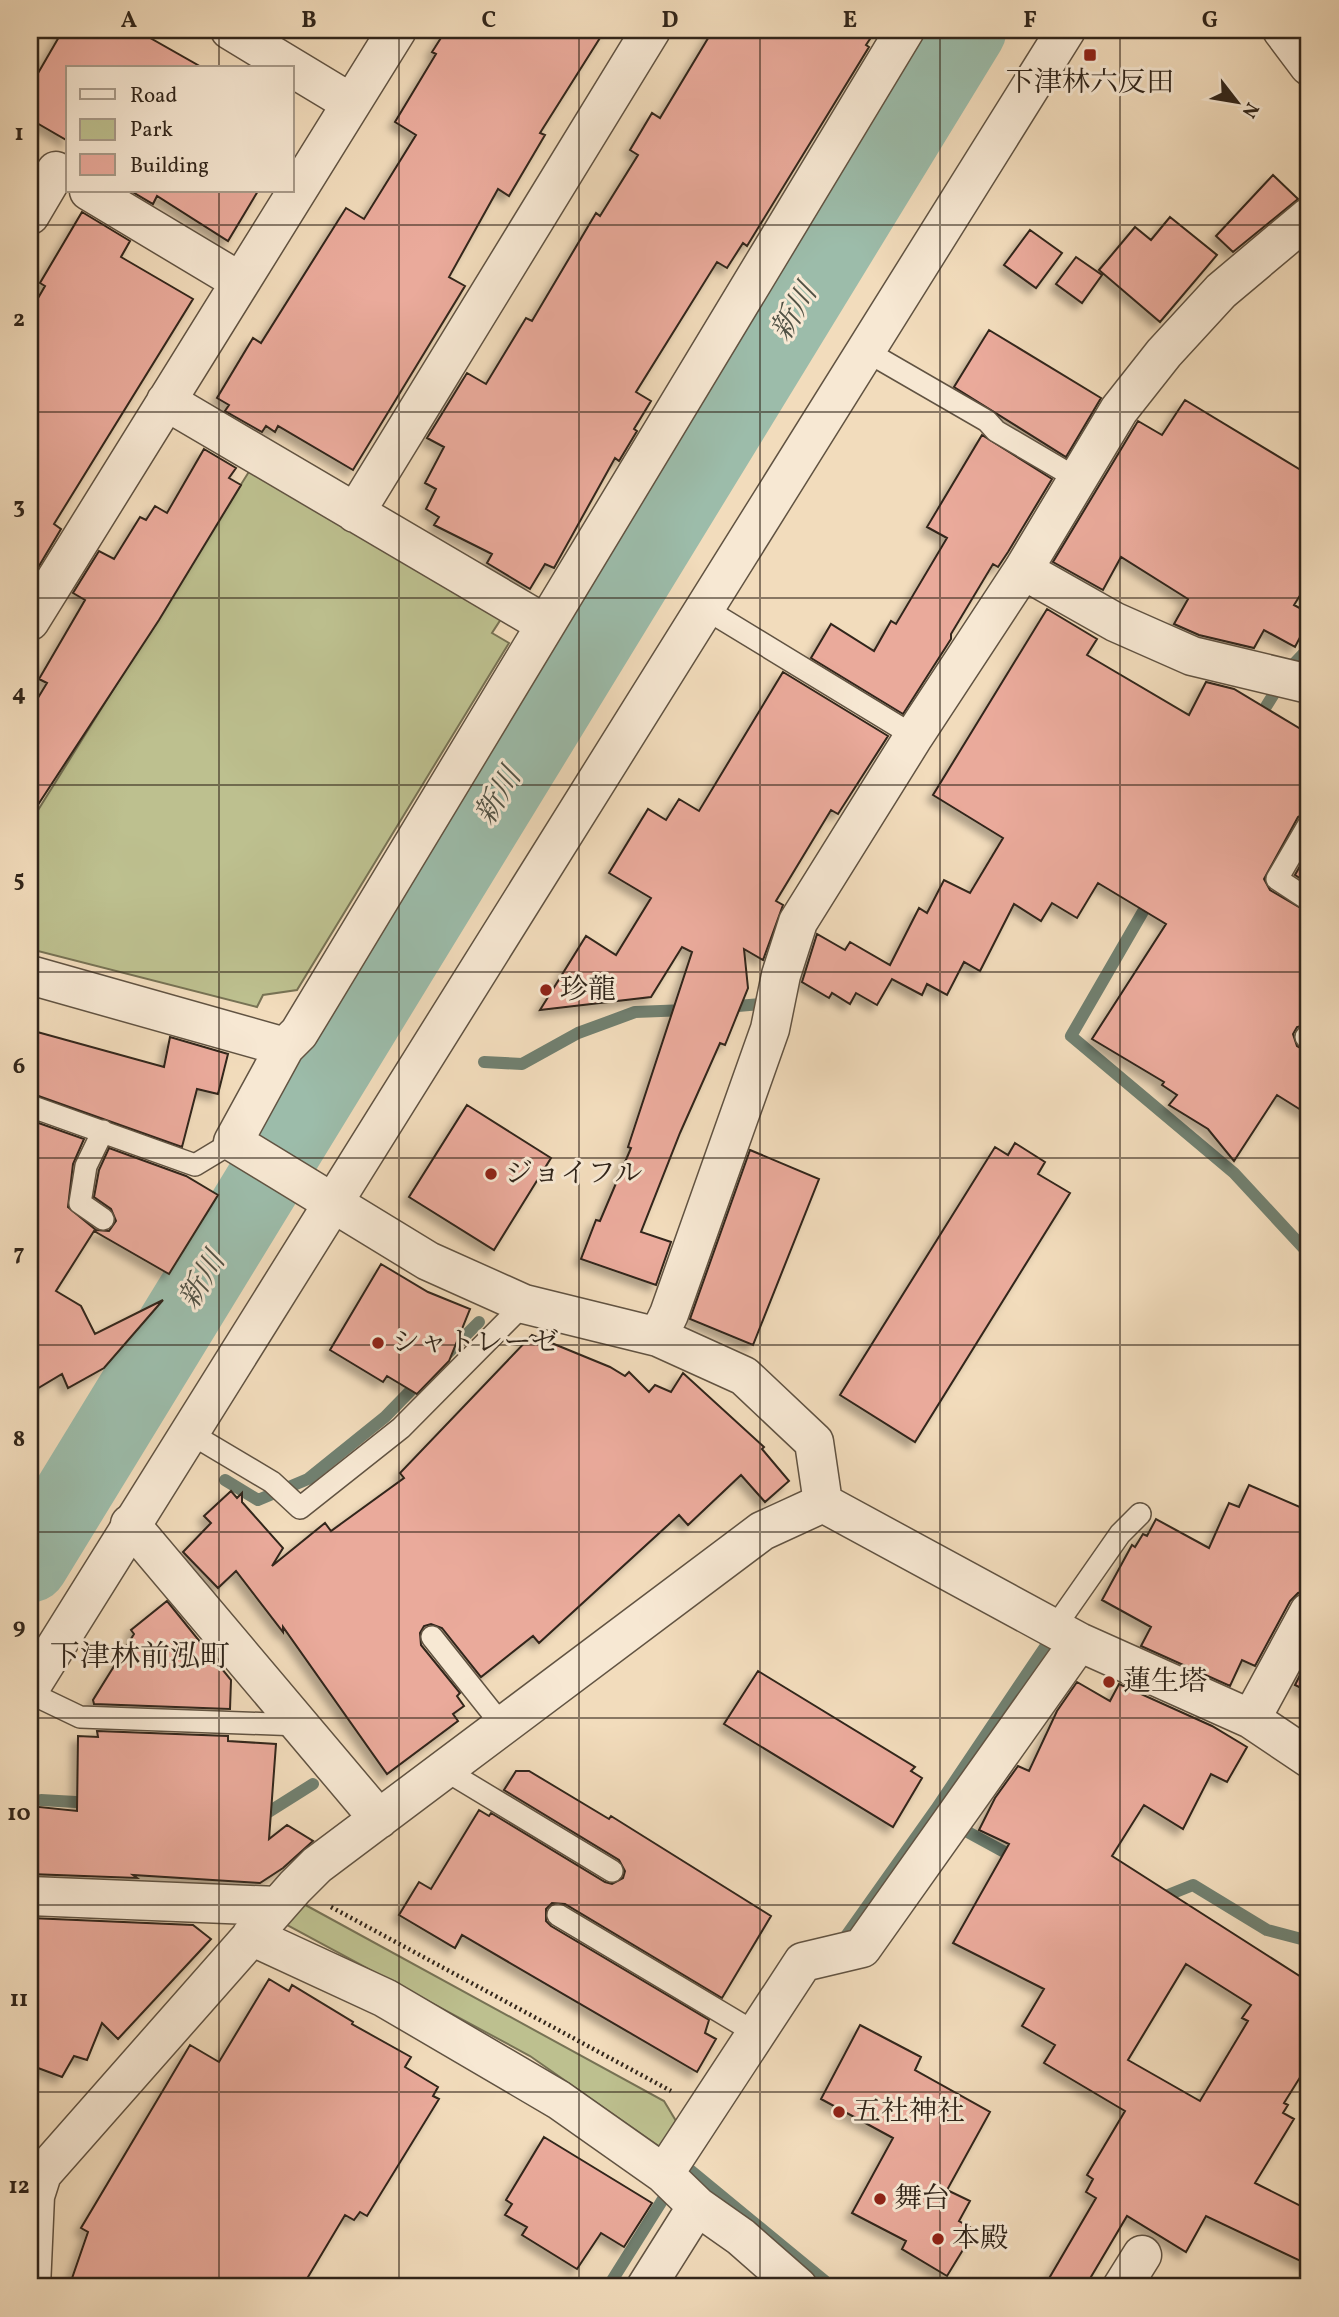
<svg xmlns="http://www.w3.org/2000/svg" width="1339" height="2317" font-family="Vollkorn,'Noto Serif JP',serif">
<style>
.green{fill:#bdc08f;stroke:#777254;stroke-width:2}
.lines{fill:none;stroke-linecap:round;stroke-linejoin:round}
.stream{stroke:#718070;stroke-width:12}
.river{stroke:#9cbcaa;stroke-width:77}
.building{fill:#eaaa9b;stroke:#31251a;stroke-width:2;fill-rule:evenodd;filter:url(#shadow)}
.service-casing{stroke:#615342;stroke-width:24}
.minor-casing{stroke:#615342;stroke-width:41}
.tertiary-casing{stroke:#615342;stroke-width:41}
.path{stroke:#31251a;stroke-width:4.5;stroke-dasharray:2 3.5;stroke-linecap:butt}
.service{stroke:#f7e8d3;stroke-width:21}
.minor{stroke:#f7e8d3;stroke-width:38}
.tertiary{stroke:#f7e8d3;stroke-width:38}
.grid{fill:none;stroke:#31251a;stroke-width:2;stroke-opacity:0.55}
.poi-dot{fill:#8f2418;stroke:#f7e8d3;stroke-width:2.5}
.labels{text-anchor:middle;dominant-baseline:central;stroke-width:6;stroke-linejoin:round;paint-order:stroke}
.poi-label{font-size:28px;fill:#31251a;stroke:#f7e8d3;text-anchor:start}
.water-label{font-size:30px;font-style:italic;fill:#515245;stroke:#f7e8d3}
.neighbourhood-label{font-size:30px;fill:#31251a;stroke:#f7e8d3}
.neatline{fill:none;stroke:#31251a;stroke-width:2.5}
.grid-label{font-size:23px;text-anchor:middle;font-weight:bold;fill:#31251a}
</style>
<defs>
<filter id="shadow"><feDropShadow dx="-6" dy="6" stdDeviation="3.5" flood-color="#0004"/></filter>
</defs>
<rect width="100%" height="100%" fill="#f2dcbc"/>
<filter id="stains"><feTurbulence type="fractalNoise" baseFrequency=".00286" numOctaves="4"/><feColorMatrix values="0 0 0 0 .2 0 0 0 0 .09 0 0 0 0 .02 0 0 0 .5 -.17"/></filter>
<radialGradient id="worn" r=".72"><stop offset=".6" stop-color="#630" stop-opacity="0"/><stop offset="1" stop-color="#630" stop-opacity=".3"/></radialGradient>
<path class="green" d="M250,470L501,619L492,633L509,643L297,990L263,995L257,1007L30,949V823Z
M300,1902L664,2101L679,2126L660,2147L530,2056L285,1924Z"/>
<g class="lines">
<path class="stream" d="M1257,721L1290,668L1309,648
M1152,896L1071,1036L1234,1173L1309,1254
M726,1007L761,1004
M484,1062L522,1064L578,1033L635,1012L687,1010
M445,1356L479,1322
M225,1480L258,1500L308,1479L385,1417L422,1379
M41,1800L93,1803
M255,1812L267,1813L313,1784
M964,1830L1019,1860
M1158,1899L1193,1885L1267,1930L1309,1941
M841,1943L936,1809L1049,1641
M685,2166L832,2287
M608,2287L670,2188"/>
<path class="river" d="M30,1564L968,30"/>
</g>
<path class="building" d="M63,30H136L203,68H68V141L30,119V87Z
M446,30H605L540,133L545,135L509,196L498,189L449,277L465,286L353,470L278,426L275,432L266,426L262,432L225,411L229,405L217,398L253,338L261,343L346,208L364,219L416,135L395,122L436,54L432,52Z
M713,30H876L866,45L869,47L747,246L743,243L727,268L717,262L636,392L651,401L634,429L637,431L619,461L615,458L554,568L545,564L530,589L487,563L492,554L434,525L439,517L426,509L436,489L425,483L444,447L427,438L467,373L486,384L526,318L532,321L596,213L600,216L638,155L630,150L652,113L660,118Z
M1273,175L1298,199L1233,252L1216,236Z
M131,191H258L228,241L157,196L153,204Z
M82,212L130,241L121,257L193,299L54,524L61,529L36,571L30,567V312L45,286L40,283Z
M1170,217L1217,255L1160,322L1099,270L1135,227L1151,240Z
M1030,230L1062,253L1036,288L1004,265Z
M1076,257L1102,275L1082,303L1056,284Z
M989,330L1101,398L1066,457L954,387Z
M1185,400L1309,475V581L1294,605L1309,613V620L1295,647L1264,630L1254,648L1199,635L1174,624L1188,599L1121,557L1103,590L1053,562L1138,421L1162,435Z
M982,435L1052,479L1008,552L998,567L993,564L951,634V639L903,714L811,658L831,624L874,651L891,621L896,624L947,538L927,527Z
M204,449L236,468L229,478L241,485L159,620L30,817V711L47,683L39,679L85,600L73,593L99,551L114,559L140,517L146,520L155,506L167,513Z
M1047,609L1097,639L1087,655L1189,715L1206,682L1234,689L1309,734V811L1298,817L1264,879L1270,890L1309,913V1024L1297,1027L1293,1034L1297,1046L1309,1053V1115L1277,1095L1234,1161L1208,1129L1169,1105L1177,1095L1162,1085L1164,1082L1092,1039L1166,924L1098,883L1077,918L1052,903L1041,921L1014,904L980,971L964,962L947,995L927,984L922,995L892,979L877,1005L856,993L850,1004L832,993L829,998L802,982L817,934L845,950L850,942L890,965L919,908L927,913L944,880L970,893L1003,838L933,795Z
M783,672L888,736L838,814L831,810L776,901L783,905L763,960L744,949L748,988L725,1045L720,1043L680,1133L641,1232L671,1242L656,1285L581,1259L596,1220L600,1221L631,1148L628,1147L692,952L682,947L651,997L540,1010L586,936L616,955L651,898L609,873L648,809L666,820L679,799L699,811Z
M1309,850V884L1295,875Z
M30,1030L164,1067L170,1037L228,1054L218,1094L197,1089L182,1147L30,1093Z
M467,1105L551,1158L494,1250L409,1197Z
M30,1120L84,1139L73,1164L68,1207L96,1230L109,1231L116,1221L111,1209L94,1197L99,1170L109,1148L186,1176L218,1195L169,1274L94,1231L56,1291L81,1306L95,1334L163,1300L104,1368L68,1388L62,1374L30,1393Z
M1015,1143L1045,1162L1038,1174L1070,1193L915,1442L840,1395L995,1147L1008,1155Z
M750,1150L819,1179L753,1345L690,1319Z
M381,1264L428,1292L470,1309L449,1361L417,1394L387,1376L383,1382L330,1350Z
M532,1335L610,1367L625,1376L629,1372L649,1392L655,1385L671,1392L683,1373L764,1447L762,1449L789,1481L765,1502L741,1475L688,1525L679,1515L539,1643L533,1636L481,1677L442,1628L431,1624L424,1626L420,1633L421,1645L460,1693L457,1696L464,1706L453,1714L458,1721L387,1774L283,1627V1632L236,1571L218,1588L183,1552L211,1523L204,1516L231,1491L237,1498L242,1493V1502L283,1548L272,1566L325,1523L331,1531L404,1478L400,1473Z
M1249,1485L1309,1511V1590L1298,1593L1290,1601L1255,1666L1242,1660L1230,1686L1141,1646L1151,1627L1102,1600L1132,1545L1135,1547L1143,1534L1147,1536L1156,1519L1209,1548L1229,1503L1239,1507Z
M167,1601L231,1680L230,1709L94,1704L93,1700L134,1634L131,1630Z
M1309,1657V1692L1295,1685Z
M758,1671L915,1767L911,1771L922,1778L893,1827L724,1724Z
M1077,1682L1110,1701L1119,1684L1212,1726L1247,1747L1227,1782L1211,1774L1183,1829L1144,1805L1112,1856L1309,1982V2063L1284,2103L1288,2105L1283,2113L1294,2119L1255,2183L1309,2210V2265L1206,2216L1186,2252L1127,2216L1085,2287H1044L1096,2198L1086,2192L1093,2179L1087,2175L1125,2111L1044,2063L1055,2045L1022,2026L1044,1989L953,1943L1009,1844L979,1830L995,1798L1018,1766L1029,1771L1057,1711ZM1186,1964L1251,2005L1242,2018L1248,2021L1200,2101L1128,2060Z
M97,1731L228,1736V1741L276,1744L269,1839L287,1825L313,1841L283,1868L260,1883L133,1875L137,1878L30,1874V1806L77,1811L78,1736L98,1737Z
M516,1771H529L609,1819L611,1816L771,1916L722,1998L565,1904L552,1903L546,1909V1921L551,1926L709,2020L705,2033L716,2039L697,2072L462,1935L455,1948L399,1915L419,1882L431,1889L479,1810L489,1816L491,1813L605,1882L612,1884L623,1878L625,1871L619,1860L504,1790Z
M30,1918L193,1925L211,1939L118,2039L102,2023L87,2060L74,2056L62,2077L30,2065Z
M269,1979L289,1991L292,1985L353,2022L352,2024L411,2057L405,2067L438,2087L433,2096L439,2099L367,2216L360,2212L354,2220L345,2215L302,2287H69L88,2232L81,2228L190,2045L219,2062Z
M860,2025L921,2057L915,2070L990,2112L947,2190L970,2201L959,2221L975,2230L947,2276L902,2249L906,2241L852,2213L893,2138L821,2099Z
M544,2137L652,2203L624,2247L601,2233L577,2269L522,2235L527,2227L505,2215L512,2204L506,2200Z"/>
<g class="lines">
<g class="service-casing">
<path id="service" d="M866,351L987,421L996,431L1076,478
M704,608L914,736
M1309,824L1277,879L1309,900
M1306,1037L1309,1040
M30,1106L195,1165L233,1142
M103,1219L80,1203L86,1166L103,1131
M188,1432L272,1482L300,1508L401,1428L524,1304
M1055,1627L1120,1534L1140,1514
M432,1637L502,1725
M30,1693L80,1717L300,1725
M445,1770L612,1871
M558,1915L754,2032"/>
</g>
<g class="minor-casing">
<path id="minor" d="M230,30L351,103
M1282,30L1309,66
M89,191L239,281
M30,215L56,171
M166,401L545,624
M355,513L651,30
M1023,570L1115,622L1192,656L1309,684
M30,621L397,30
M30,975L285,1047
M658,1337L669,1314L770,1029L781,975L798,922L914,736L1023,570L1119,410L1164,353L1221,291L1309,217
M823,1503L814,1442L744,1376L658,1337L524,1304L428,1261L233,1142L285,1047L299,1033L905,30
M823,1503L1079,1642L1251,1719L1309,1758
M130,1524L379,1819
M1251,1719L1309,1612
M30,1896L277,1906
M251,1936L385,1998L559,2100L664,2174L697,2206L741,2237L798,2287
M664,2174L803,1962L862,1948L1079,1642
M31,2287L35,2196L42,2174L295,1887L317,1865L762,1531L823,1503
M646,2287L697,2206
M1122,2287L1142,2255"/>
</g>
<g class="tertiary-casing">
<path id="tertiary" d="M30,1688L1066,30"/>
</g>
<path class="path" d="M331,1907L671,2091"/>
<use href="#service" class="service"/>
<use href="#minor" class="minor"/>
<use href="#tertiary" class="tertiary"/>
</g>
<path class="grid" d="M219,30V68M399,30V2287M579,30V2287M760,30V2287M940,30V2287M1120,30V2287M219,191V2287M30,225H1309M30,412H1309M30,598H1309M30,785H1309M30,972H1309M30,1158H1309M30,1345H1309M30,1532H1309M30,1718H1309M30,1905H1309M30,2092H1309"/>
<g class="poi-dot">
<rect x="1083" y="48" width="14" height="14" rx="3.5"/>
<circle cx="546" cy="990" r="7"/>
<circle cx="491" cy="1174" r="7"/>
<circle cx="378" cy="1343" r="7"/>
<circle cx="1109" cy="1682" r="7"/>
<circle cx="839" cy="2112" r="7"/>
<circle cx="880" cy="2199" r="7"/>
<circle cx="938" cy="2239" r="7"/>
</g>
<g class="labels">
<g class="poi-label">
<text x="1090" y="83" text-anchor="middle">下津林六反田</text>
<text x="560" y="990">珍龍</text>
<text x="505" y="1174">ジョイフル</text>
<text x="392" y="1343">シャトレーゼ</text>
<text x="1123" y="1682">蓮生塔</text>
<text x="853" y="2112">五社神社</text>
<text x="894" y="2199">舞台</text>
<text x="952" y="2239">本殿</text>
</g>
<g class="water-label">
<text transform="translate(795 313) rotate(-59)">新川</text>
<text transform="translate(499 797) rotate(-59)">新川</text>
<text transform="translate(203 1281) rotate(-59)">新川</text>
</g>
<g class="neighbourhood-label">
<text x="140" y="1658">下津林前泓町</text>
</g>
</g>
<rect width="1339" height="2317" fill="none" stroke="#f2dcbc" stroke-width="77"/>
<rect x="66" y="66" width="228" height="126" fill="#f7e8d3" stroke="#a89a89" stroke-width="2"/>
<rect x="80" y="89" width="35" height="10" fill="#f7e8d3" stroke="#a89a89" stroke-width="2"/>
<text x="130" y="102" font-size="21" fill="#31251a">Road</text>
<rect x="80" y="119" width="35" height="21" fill="#bdc08f" stroke="#a89a89" stroke-width="2"/>
<text x="130" y="136" font-size="21" fill="#31251a">Park</text>
<rect x="80" y="154" width="35" height="21" fill="#eaaa9b" stroke="#a89a89" stroke-width="2"/>
<text x="130" y="172" font-size="21" fill="#31251a">Building</text>
<g transform="translate(1237 102) rotate(121)" stroke="#f7e8d3" stroke-width="5" paint-order="stroke">
<path d="M0-5L12 26L0 18L-12 26Z" fill="#31251a"/>
<text y="-10" font-size="19" font-weight="bold" text-anchor="middle" fill="#31251a">N</text>
</g>
<rect x="38" y="38" width="1262" height="2240" class="neatline"/>
<g class="grid-label">
<text x="129" y="27">A</text>
<text x="309" y="27">B</text>
<text x="489" y="27">C</text>
<text x="670" y="27">D</text>
<text x="850" y="27">E</text>
<text x="1030" y="27">F</text>
<text x="1210" y="27">G</text>
<text x="19" y="140">1</text>
<text x="19" y="326">2</text>
<text x="19" y="513">3</text>
<text x="19" y="700">4</text>
<text x="19" y="886">5</text>
<text x="19" y="1073">6</text>
<text x="19" y="1260">7</text>
<text x="19" y="1446">8</text>
<text x="19" y="1633">9</text>
<text x="19" y="1820">10</text>
<text x="19" y="2006">11</text>
<text x="19" y="2193">12</text>
</g>
<rect width="100%" height="100%" filter="url(#stains)"/>
<rect width="100%" height="100%" fill="url(#worn)"/>
</svg>
